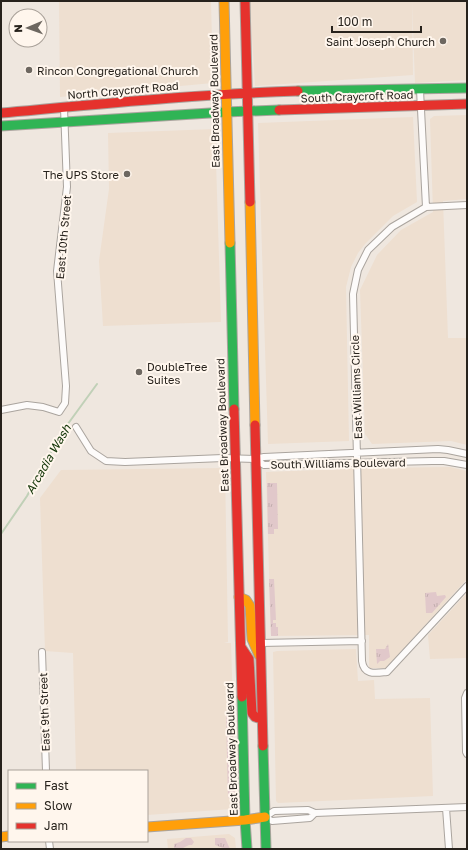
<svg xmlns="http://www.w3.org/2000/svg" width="468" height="850" font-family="'Golos Text',sans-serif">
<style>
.built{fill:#eedfd0}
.grass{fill:url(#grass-tufts)}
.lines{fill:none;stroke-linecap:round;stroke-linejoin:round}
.stream{stroke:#c0d0b7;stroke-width:2}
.street-casing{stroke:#aaa49e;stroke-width:8}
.fast-casing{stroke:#aaa49e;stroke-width:11}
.slow-casing{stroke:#aaa49e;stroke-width:11}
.jam-casing{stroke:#aaa49e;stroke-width:11}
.street{stroke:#fdfbfa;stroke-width:6}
.fast{stroke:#30b455;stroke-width:9}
.slow{stroke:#ff9f0a;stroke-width:9}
.jam{stroke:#e5322d;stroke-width:9}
.poi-dot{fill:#6d6760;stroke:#fff6ed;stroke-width:1.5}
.labels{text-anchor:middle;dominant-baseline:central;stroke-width:4;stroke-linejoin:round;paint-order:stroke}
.poi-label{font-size:11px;fill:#27221c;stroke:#fff6ed;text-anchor:end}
.street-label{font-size:11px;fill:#27221c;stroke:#fff6ed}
.water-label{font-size:12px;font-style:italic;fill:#123507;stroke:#fff6ed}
</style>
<defs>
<pattern id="grass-tufts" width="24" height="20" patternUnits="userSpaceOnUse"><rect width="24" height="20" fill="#e1c8ca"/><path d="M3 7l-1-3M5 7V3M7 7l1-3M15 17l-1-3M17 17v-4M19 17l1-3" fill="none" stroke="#c1acad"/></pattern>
</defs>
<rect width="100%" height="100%" fill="#efe7df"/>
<path class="built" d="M59,1H211L213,83L60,97Z
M250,1H412L413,75L255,86Z
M412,1H467V80L415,83Z
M467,115V199L443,201L448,338H467V445L451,441L372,444L365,434L360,290L377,255L401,230L433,212L430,119L434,116Z
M413,117L417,202L393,216L365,244L358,253L351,267L346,287L349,441L268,444L258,123Z
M215,129L221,322L103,326L99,261L109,189L108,133Z
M450,467L467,471V579L386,668H369V635L271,636L266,472L369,468Z
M225,468L228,642L224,643H231L236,803L233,809L147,815V771H76L73,653L45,651L40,498L61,470Z
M467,593V658L430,659L428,635Z
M356,649L358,681L374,680L375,699L430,698L433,796L278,803L276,801L273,652L277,651Z
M229,834L235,838L236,849H168L167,839Z"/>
<path class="grass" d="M267,483H277L278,529H274V534H268Z
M269,579H274L276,620H273V623H276V627H278V636H271Z
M436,592L437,596L445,595L446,597L432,613H426L425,593Z
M388,644L390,657L384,661H380L377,664L376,649H385Z
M226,715H230L229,725L233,733L235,795L228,798Z
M186,838H191L194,842L192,845H189L181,849H174V844L180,842Z
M215,838H225L230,849H223V848L215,845Z"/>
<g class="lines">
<path class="stream" d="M1,534L27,496L62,432L97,384"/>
<g class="street-casing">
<path id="street" d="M420,90L426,207
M467,205L426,207L392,227L368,250L358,270L353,294L362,661C364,676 376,673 387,672L467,586
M1,410L27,405L43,407L59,412L65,403L66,386L57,271L67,187L64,108
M76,427L91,451L106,461L125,462L223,458L255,459
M467,454L448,450L438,449L264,457L255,459L264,465L432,461H444L467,465
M260,643L362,641
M42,652L46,771
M467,693L465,698L466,752L467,754
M446,808L449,849
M315,813L310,818L272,821L265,817L274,811L308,810L315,813L467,807
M49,841L50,849"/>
</g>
<g class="fast-casing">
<path id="fast" d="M298,91L467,88
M1,126L226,112L279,110
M230,243L234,409
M242,697L245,820L247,849
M263,746L266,849"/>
</g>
<g class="slow-casing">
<path id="slow" d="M224,1L230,243
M250,202L255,425
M239,597L246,600L250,606L252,639L259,655
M147,827L245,820L265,817
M1,837L9,836"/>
</g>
<g class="jam-casing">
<path id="jam" d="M245,1L250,202
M279,110L467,104
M1,113C100,104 198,94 298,91
M234,409L242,697
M255,425L263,746
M241,647L249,659L252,713L255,717L262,719"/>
</g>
<use href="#street" class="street"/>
<use href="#fast" class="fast"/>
<use href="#slow" class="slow"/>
<use href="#jam" class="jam"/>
</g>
<g class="poi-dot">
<circle cx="443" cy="41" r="4"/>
<circle cx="29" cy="70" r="4"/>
<circle cx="127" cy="174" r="4"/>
<circle cx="139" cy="372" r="4"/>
</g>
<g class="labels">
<g class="poi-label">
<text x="435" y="41">Saint Joseph Church</text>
<text x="37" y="70" text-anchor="start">Rincon Congregational Church</text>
<text x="119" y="174">The UPS Store</text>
<text x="147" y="366" text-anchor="start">DoubleTree<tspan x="147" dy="13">Suites</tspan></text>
</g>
<g class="street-label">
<text transform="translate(123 90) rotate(-5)">North Craycroft Road</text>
<text transform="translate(357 96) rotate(-2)">South Craycroft Road</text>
<text transform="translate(214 101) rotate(-91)">East Broadway Boulevard</text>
<text transform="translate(63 237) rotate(-85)">East 10th Street</text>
<text transform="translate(356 387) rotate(-92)">East Williams Circle</text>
<text transform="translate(222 425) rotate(-92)">East Broadway Boulevard</text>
<text transform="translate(338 463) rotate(-1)">South Williams Boulevard</text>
<text transform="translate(44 712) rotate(-92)">East 9th Street</text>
<text transform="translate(231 749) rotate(-92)">East Broadway Boulevard</text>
</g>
<g class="water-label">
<text transform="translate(48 459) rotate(-60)">Arcadia Wash</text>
</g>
</g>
<rect width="468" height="850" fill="none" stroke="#27221c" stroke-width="4"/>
<rect x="8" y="770" width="140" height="72" fill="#fff6ed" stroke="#a9a199"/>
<rect x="16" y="783" width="20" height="6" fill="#30b455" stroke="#a9a199"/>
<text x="44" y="790" font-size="12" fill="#27221c">Fast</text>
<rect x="16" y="803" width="20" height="6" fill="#ff9f0a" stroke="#a9a199"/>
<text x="44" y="810" font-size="12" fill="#27221c">Slow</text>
<rect x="16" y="823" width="20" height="6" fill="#e5322d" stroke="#a9a199"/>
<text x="44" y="830" font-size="12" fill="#27221c">Jam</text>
<g transform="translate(28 28) rotate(268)"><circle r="19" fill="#fff6ed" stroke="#a9a199"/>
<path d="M0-3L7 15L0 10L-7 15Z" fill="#6d6760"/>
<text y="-6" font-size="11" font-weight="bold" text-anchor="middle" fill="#27221c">N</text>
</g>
<path d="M332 26v6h89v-6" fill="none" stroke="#27221c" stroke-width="2"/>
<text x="338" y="26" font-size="12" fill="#27221c" stroke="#fff6ed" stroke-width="3" paint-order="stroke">100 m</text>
</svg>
